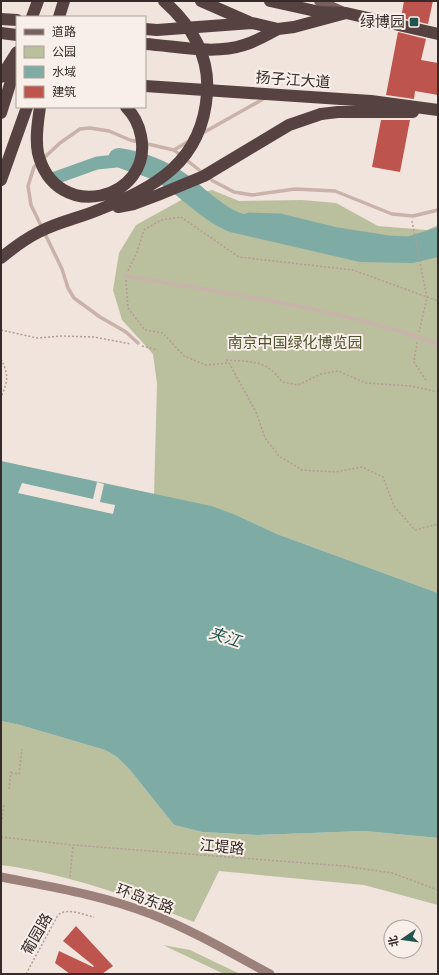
<svg xmlns="http://www.w3.org/2000/svg" width="439" height="975" font-family="Cabin,'Noto Sans SC',sans-serif">
<style>
.green{fill:#babf9e}
.water{fill:#7eaca5}
.pier{fill:#f1e4dd}
.lines{fill:none;stroke-linecap:round;stroke-linejoin:round}
.river{stroke:#7eaca5;stroke-width:13}
.building{fill:#be544e}
.path{stroke:#b49c94;stroke-width:1.5;stroke-dasharray:2 2;stroke-linecap:butt}
.lane{stroke:#c8b2aa;stroke-width:3.5}
.secondary{stroke:#9c817b;stroke-width:9}
.primary{stroke:#775f5b;stroke-width:10}
.highway{stroke:#564341;stroke-width:12}
.highway-bridge{stroke:#564341;stroke-width:12}
.poi-dot{fill:#21554f;stroke:#f9efe9;stroke-width:1.5}
.labels{text-anchor:middle;dominant-baseline:central;stroke-width:4;stroke-linejoin:round;paint-order:stroke}
.poi-label{font-size:15px;fill:#362b29;stroke:#f9efe9;text-anchor:end}
.street-label{font-size:15px;fill:#362b29;stroke:#f9efe9}
.park-label{font-size:15px;fill:#4c532e;stroke:#f9efe9}
.water-label{font-size:16px;font-style:italic;fill:#21554f;stroke:#f9efe9}
</style>
<rect width="100%" height="100%" fill="#f1e4dd"/>
<path class="green" d="M212,190L239,201L302,200L336,203L378,226L427,230L438,225V593L277,534L236,515L154,495L157,384L153,354L122,320L113,290L119,253L136,225L185,198Z
M1,721L20,725L105,750L117,757L130,770L174,825L202,832L258,835L364,831L438,838V905L364,885L219,871L194,922C131,897 68,874 1,865Z
M163,945L190,950L240,974H224Z"/>
<path class="water" d="M119,148C143,151 168,161 189,176C203,187 216,200 232,209C244,216 260,218 273,221C327,235 383,250 438,236V257L413,263L360,262L230,232C202,221 182,197 157,182C141,173 122,172 108,162C108,154 110,149 119,148Z
M1,461L211,506L236,515L277,534L438,593V838L364,831L258,835L202,832L174,825L130,770L117,757L105,750L20,725L1,721Z"/>
<path class="pier" d="M97,482L104,484L100,502L115,505L113,514L18,493L22,483L93,499Z"/>
<g class="lines">
<path class="river" d="M55,178L97,163L126,160
M249,219L280,220L337,234L388,242L409,243L438,234"/>
</g>
<path class="building" d="M404,1H433L428,24L401,18Z
M398,32L426,39L421,60L438,63V95L415,91L414,99L386,95Z
M381,120H410L400,172L372,167Z
M76,926L113,966L102,974H70L55,963L59,951L93,967L94,966L63,941Z"/>
<g class="lines">
<path class="path" d="M412,221L427,298L419,332
M128,271L137,252L144,230L161,220L181,217L239,257L353,270L438,301
M126,280L128,308L145,330L163,333L184,356L206,365L229,363L256,412L265,438L279,456L302,470L335,472L362,467L383,477L394,506L415,530L438,524
M1,330L37,338L62,336L94,337L131,344
M417,342L414,362L427,382
M142,346L158,350
M1,359C9,375 8,381 1,397
M226,360C251,362 266,359 282,382L298,385L321,374L338,371L366,383L411,386L438,392
M11,773L19,774L22,749
M9,789L11,771
M1,827L4,804
M1,837L73,845L344,866L392,873L438,890
M70,877L73,845
M26,974L58,915C68,907 83,915 94,917"/>
<path class="lane" d="M201,134L265,98
M174,150L189,141
M126,276C230,294 338,308 438,344
M138,343L126,332L100,317L74,298L68,288L62,269L31,205L28,186L34,167L60,143L80,129L90,128L109,131L130,140L174,150L213,181L234,192L252,195L295,189L335,191L392,214L413,216L438,210"/>
<path class="secondary" d="M1,877C52,887 102,895 151,914C192,930 231,953 270,974"/>
<path class="primary" d="M319,1L344,12"/>
<path class="highway" d="M201,1L249,22
M270,1L320,12L346,13L438,34
M32,17L38,1
M59,17L64,1
M1,19L17,20
M145,29L157,30L252,23L278,29L294,27L346,13
M1,33L17,35
M145,44C177,46 213,55 244,45C257,41 267,35 278,29
M145,86L371,101L438,110
M321,114L338,112H413
M1,180L27,107"/>
<path class="highway-bridge" d="M1,77L17,52
M40,107C38,121 35,138 38,153C55,225 154,200 141,136C139,125 134,115 126,107
M1,113L17,62
M118,207L134,204L158,195L204,176L289,125L321,114
M1,258C13,248 25,239 39,232C58,222 79,218 98,210C156,187 202,162 207,94C210,56 191,25 164,1"/>
</g>
<rect class="poi-dot" x="409" y="17" width="10" height="10" rx="2"/>
<g class="labels">
<g class="poi-label">
<text x="405" y="22">绿博园</text>
</g>
<g class="street-label">
<text transform="translate(293 80) rotate(4)">扬子江大道</text>
<text transform="translate(222 847) rotate(5)">江堤路</text>
<text transform="translate(145 899) rotate(20)">环岛东路</text>
<text transform="translate(37 934) rotate(-60)">葡园路</text>
</g>
<g class="park-label">
<text x="295" y="343">南京中国绿化博览园</text>
</g>
<g class="water-label">
<text transform="translate(225 637) rotate(18)">夹江</text>
</g>
</g>
<rect width="439" height="975" fill="none" stroke="#362b29" stroke-width="4"/>
<rect x="16" y="16" width="130" height="92" fill="#f9efe9" stroke="#aba19c"/>
<rect x="24" y="29" width="20" height="6" fill="#775f5b" stroke="#aba19c"/>
<text x="52" y="36" font-size="12" fill="#362b29">道路</text>
<rect x="24" y="46" width="20" height="12" fill="#babf9e" stroke="#aba19c"/>
<text x="52" y="56" font-size="12" fill="#362b29">公园</text>
<rect x="24" y="66" width="20" height="12" fill="#7eaca5" stroke="#aba19c"/>
<text x="52" y="76" font-size="12" fill="#362b29">水域</text>
<rect x="24" y="86" width="20" height="12" fill="#be544e" stroke="#aba19c"/>
<text x="52" y="96" font-size="12" fill="#362b29">建筑</text>
<g transform="translate(403 939) rotate(257)"><circle r="19" fill="#f9efe9" stroke="#aba19c"/>
<path d="M0-3L7 15L0 10L-7 15Z" fill="#21554f"/>
<text y="-6" font-size="11" font-weight="bold" text-anchor="middle" fill="#362b29">北</text>
</g>
</svg>
